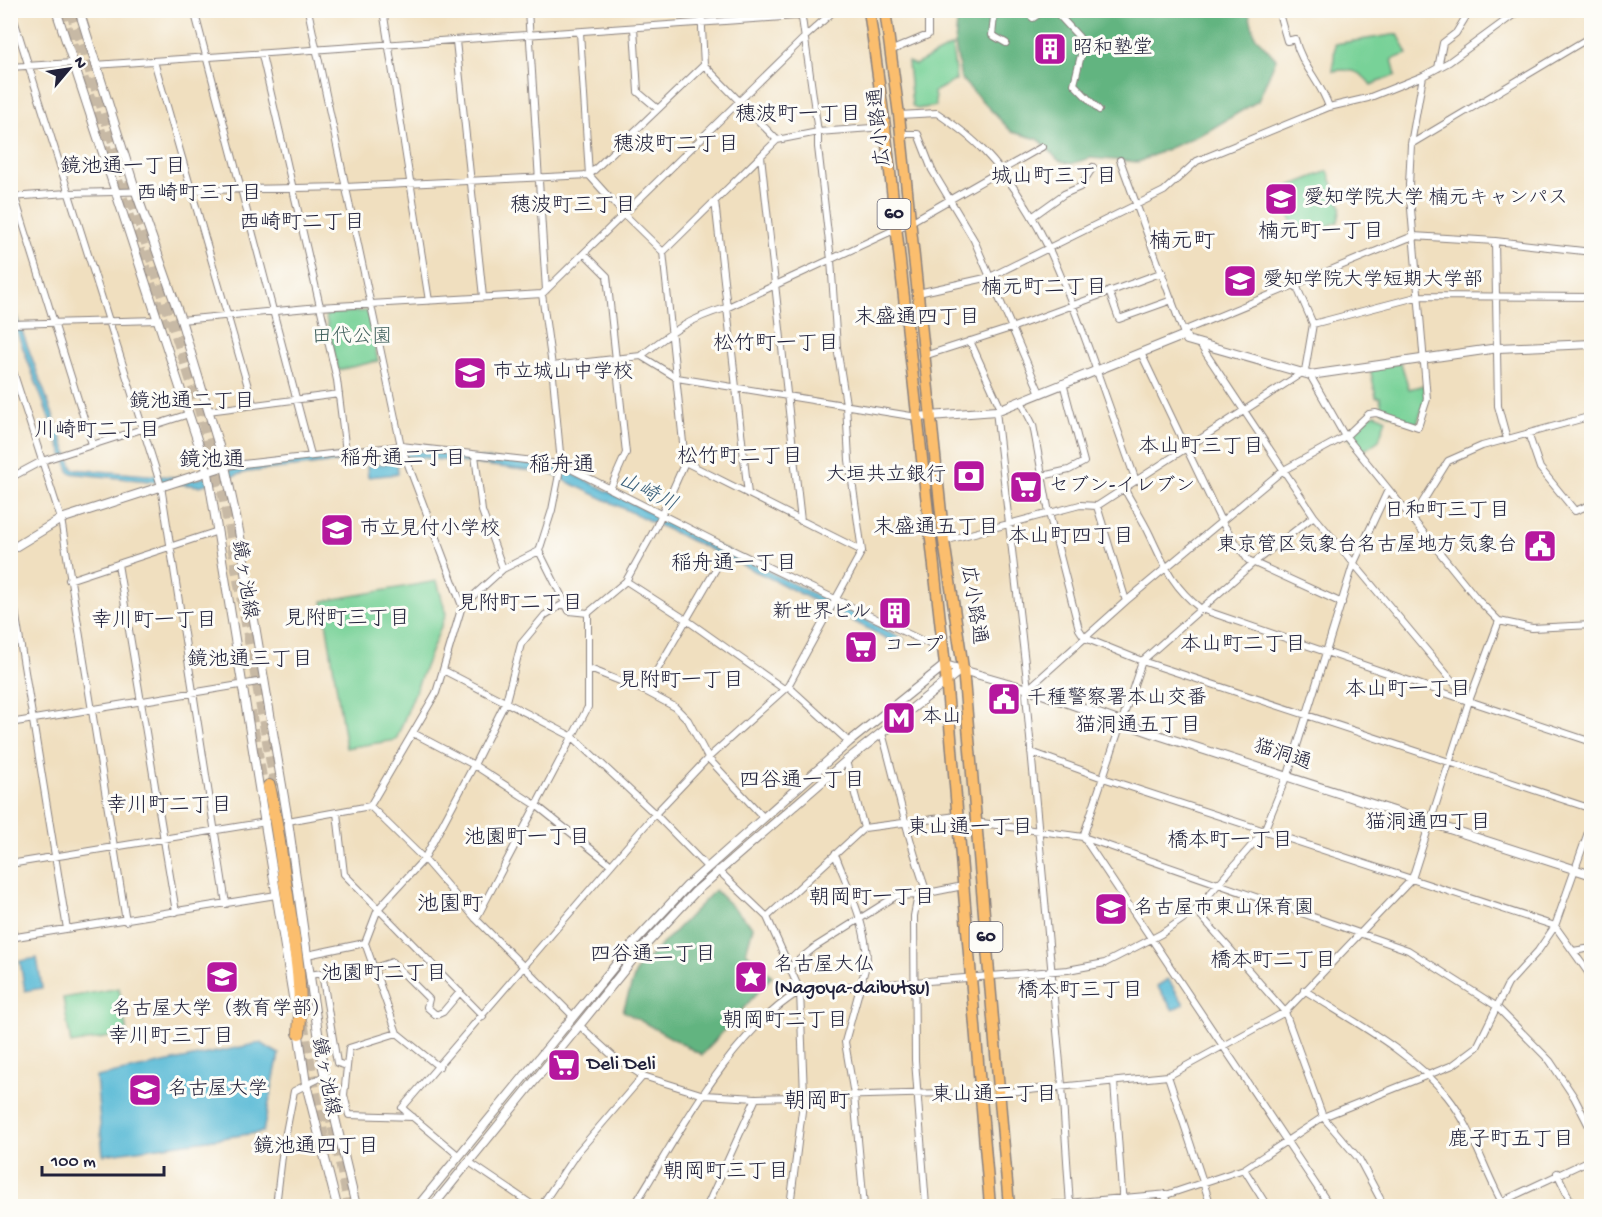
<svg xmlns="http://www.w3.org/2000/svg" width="1602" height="1217" font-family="'Gochi Hand','Klee One',sans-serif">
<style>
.green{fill:#78d298;stroke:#4d7a6a;stroke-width:1.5}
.forest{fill:#62b480;stroke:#426b5e;stroke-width:1.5}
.water{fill:#56b9d5;stroke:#3c6e88;stroke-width:1.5}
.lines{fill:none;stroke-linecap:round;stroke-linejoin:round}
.motorway-tunnel{stroke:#c7b9a5;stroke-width:12;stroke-dasharray:12 6;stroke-linecap:butt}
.minor-casing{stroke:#89807d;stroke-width:8}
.tertiary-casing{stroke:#89807d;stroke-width:10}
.primary-casing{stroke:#89807d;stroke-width:13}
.motorway-casing{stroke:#89807d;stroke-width:14}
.minor{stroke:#fff;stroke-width:6}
.tertiary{stroke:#fff;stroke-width:8}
.primary{stroke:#fbbe6e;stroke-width:10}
.motorway{stroke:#fbbe6e;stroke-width:12}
.labels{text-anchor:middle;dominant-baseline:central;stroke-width:6;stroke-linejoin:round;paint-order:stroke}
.shield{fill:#fdfcf7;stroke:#646373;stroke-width:1.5}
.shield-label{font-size:18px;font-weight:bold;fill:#22223b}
.poi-label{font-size:20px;fill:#22223b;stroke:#fdfcf7;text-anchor:start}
.street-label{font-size:20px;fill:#22223b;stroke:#fdfcf7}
.park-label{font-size:20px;fill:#40605c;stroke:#fdfcf7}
.neighbourhood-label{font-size:21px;fill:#22223b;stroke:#fdfcf7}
.water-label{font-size:21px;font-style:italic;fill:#375e79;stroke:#fdfcf7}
.quarter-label{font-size:22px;fill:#22223b;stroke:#fdfcf7}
</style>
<rect width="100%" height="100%" fill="#fdfcf7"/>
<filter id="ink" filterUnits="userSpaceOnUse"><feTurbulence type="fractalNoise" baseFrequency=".0167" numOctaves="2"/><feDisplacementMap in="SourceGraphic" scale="12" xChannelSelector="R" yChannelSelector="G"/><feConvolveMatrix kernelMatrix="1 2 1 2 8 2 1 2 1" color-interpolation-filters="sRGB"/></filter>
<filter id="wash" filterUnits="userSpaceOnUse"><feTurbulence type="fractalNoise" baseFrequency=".008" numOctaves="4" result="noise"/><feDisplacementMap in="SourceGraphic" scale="24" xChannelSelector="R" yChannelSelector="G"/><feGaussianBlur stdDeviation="1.35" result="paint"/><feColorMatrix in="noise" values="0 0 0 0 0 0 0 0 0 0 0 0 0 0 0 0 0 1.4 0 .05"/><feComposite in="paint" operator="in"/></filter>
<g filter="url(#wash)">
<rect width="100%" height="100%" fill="#f0dfbf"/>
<path class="green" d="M1398,34L1408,54L1392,59L1396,75L1371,85C1361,71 1350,68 1333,71L1335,44Z
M952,46L956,80L934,92L936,106L917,109L912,105L908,62L915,65Z
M1328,171L1341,207L1338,222L1298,238L1280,190Z
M367,311L378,361L338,370L325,314Z
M1401,363L1409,389L1424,385L1425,401L1417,424L1382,411L1380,397H1376L1370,368Z
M1376,414L1386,419L1379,440L1362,452L1350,439V434L1370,416Z
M437,581L446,614L396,740L346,748L323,601Z
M119,988L127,1034L71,1044L63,998Z"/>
<path class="forest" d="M1248,10L1255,36L1276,59L1258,101L1208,131L1138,162L1090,158L1071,164L1058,160L1038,139L1012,132L961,79L955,44L958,11Z
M715,890L753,927L746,952L772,976L702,1055L623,1011L636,971Z"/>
<path class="water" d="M10,299L73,469L198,479L246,466L398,449L541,465L567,471L904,639L901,646L776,581L549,473L401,455L247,472L199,486L70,473L11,316Z
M397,462L398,474L368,477L367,466Z
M37,958L42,988L25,991L20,961Z
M1168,979L1184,1004L1173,1010L1157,986Z
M260,1043L279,1054L263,1132L103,1155L96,1077Z"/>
</g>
<g filter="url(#ink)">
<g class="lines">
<path class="motorway-tunnel" d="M60,10L164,326
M71,10L195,391L224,496L282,819L312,1013
M250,711L287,934
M302,1022L324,1143
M330,1110L350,1206"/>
<g class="minor-casing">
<path id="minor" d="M11,10L161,486L226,904
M194,10L311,455
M308,10L401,446L462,606
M383,10L429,301
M528,10L546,290
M701,10L704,65L777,140
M1001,10L994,17L992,35L1006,43
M1024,10L1033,18L1045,10
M1054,10L1079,37L1083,47L1074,84L1099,110
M1278,10L1287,41L1295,39C1301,65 1321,82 1329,107
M634,28L638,92L658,109
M580,32L589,175L624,214L663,252
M456,41L483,297
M890,51L928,35V19L938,10
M262,55L337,380L346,452
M154,61L253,404
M95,65L797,16L802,18L818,132V147L831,260L837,347L846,404L849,460L862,551L788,686L708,758L655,814L573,737L443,670
M10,67L73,63
M1438,68L1443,43L1456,33L1470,10
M899,115L937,113C953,124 970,136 983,150C1037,206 1064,280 1090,352C1105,395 1121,438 1136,481
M901,134H918L932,170L974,240L1040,393
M1411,144L1592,36
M761,156L801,521
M1120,160L1184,334
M10,182L92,444
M10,197L68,193L345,187L589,175L704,65
M715,201L748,494
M1032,217L1064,194L1080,187L1093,167
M1495,241L1498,406L1507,439
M584,253L607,276L626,453L610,489
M1109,291L1119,319L1172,300
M918,293L990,277L1164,191L1197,161L1329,107L1368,98L1423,76L1449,62L1520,10
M542,294L552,366L561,464L552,510L539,551L569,611L588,613L626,581L656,527L685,462L663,252L777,140L818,132L885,127
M181,320L319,307L542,294L805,37L835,10
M10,324L158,320
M1313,324L1420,296L1592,297
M1183,331L1413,236L1495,241L1592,252
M970,341L1001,409
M1199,343L1314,516L1469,701
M1141,353L1221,521L1248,560L1342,603
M924,356L1011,328L1163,272
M10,362L61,519L126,921
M552,366L641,356
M1310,375L1343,433L1478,600L1499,621L1532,628L1592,625
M1021,401L1033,425L1049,513L1079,629L1085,638L1142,661L1592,809
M208,411L339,394
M996,411L1028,689L1026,695L1062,1085L1070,1206
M917,417L677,378L641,356C670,333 690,318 726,308L909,223L1042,147
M1528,433L1540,468L1575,511L1592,504
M475,455L482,511L503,569
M685,462L862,551
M225,466L401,446L561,464L728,548L942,650
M1042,476L1069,470L1084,462L1063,383
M10,478L42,461L189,414
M1125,490C1133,505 1143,520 1150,535C1165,567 1173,587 1201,609L1468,701
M1412,519L1448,461L1482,446L1592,416
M944,541L1080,505L1097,506L1305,371L1313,324L1296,285
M118,564L176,912
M10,580L67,929
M69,580L218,531
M626,581L688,621L784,689
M1126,601L1282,471L1346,436L1369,414L1376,413L1418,427L1427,399L1409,185L1411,144L1423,76
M590,669L645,691L675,707L688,720L708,758L764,818
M788,686L849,742
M1028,689L1126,601L1097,506
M645,691L728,548
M1469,701L1499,621
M10,723L264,681
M882,733C897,786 908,841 927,893
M415,734L474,765L536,805L610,864
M1031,752L1103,778L1555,926L1592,978
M846,761L864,828
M1288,775L1353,565L1388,490
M370,806L424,859L476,919L573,1016
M337,813L344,874L483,1016
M288,821L370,806L436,693L462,606L503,569L539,551
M975,822L1083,837L1408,950L1496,1006L1550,1061L1574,1097L1592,1132
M1083,837L1142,661L1252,564L1314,516
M1084,838L1330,1206
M835,854C848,888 867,925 867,962L845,1042L854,1095L864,1206
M10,864L266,822
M718,870L767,917L800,991L804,1095L790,1206
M918,895L914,916L915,1060L926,1206
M1196,910L1285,1012L1323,1117L1359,1159L1384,1206
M767,917L864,828L957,816
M10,919L14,937
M476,919L588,707V613
M10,938L276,895
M365,943L397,1033L439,1067
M1573,951L1592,948
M307,955L365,943L378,909L424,859L474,765L506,701L521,644L545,615L565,603
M790,967L815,947L896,896L918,895L963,886
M374,968L392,962L429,999L427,1007L436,1015L443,1012L460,992
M309,975L322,973L337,1063L347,1066
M1304,990C1352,1021 1411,1051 1447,1096C1473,1128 1484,1171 1504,1206
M579,1025L615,1058L643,1076L704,1095L756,1098L981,1092
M397,1033L349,1048L344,1095L349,1115L413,1117
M1114,1082L1123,1206
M998,1093L1168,1076
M459,1156L402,1108L655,814L707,867
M469,1162L534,1206
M1244,1169L1267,1206
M1557,1173L1573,1206
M1165,1194L1167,1206
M276,1206L283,1148L294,1091L324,1076
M541,1206L576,1154L643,1076
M634,1206C678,1136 728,1035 800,991L1068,970L1105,963L1161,934L1196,910L1264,831L1287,775
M707,1206L756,1098
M1033,1206L1169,1194L1244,1169L1323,1117L1453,1065L1477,1047L1508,984L1538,951L1555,926L1592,821
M1211,1206L1168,1076L1285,1012L1412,879L1469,701L1592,742
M1492,1206L1592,1159"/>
</g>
<g class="tertiary-casing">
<path id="tertiary" d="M56,10L208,473L295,1009
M79,10L136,192L181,320L225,466L239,531L288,821L323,1068L356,1206
M917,417L996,411L1185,335L1187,340L1310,375L1498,348L1592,344
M10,550L61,519L225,466
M298,1029L306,1084L337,1206
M418,1206L631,946L687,886L849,742L945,665L1028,689L1155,734L1592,875
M433,1206L638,953L695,892L846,761L963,668"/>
</g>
<g class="primary-casing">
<path id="primary" d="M869,10L885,127L945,665L990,1206
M885,10L899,115L944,541L963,668L1009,1206"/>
</g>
<g class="motorway-casing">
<path id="motorway" d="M269,786C277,822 281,858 287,895C294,942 303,986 299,1033"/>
</g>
<use href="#minor" class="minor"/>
<use href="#tertiary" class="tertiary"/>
<use href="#primary" class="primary"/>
<use href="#motorway" class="motorway"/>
</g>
</g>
<defs>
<g id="building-square" transform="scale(1.725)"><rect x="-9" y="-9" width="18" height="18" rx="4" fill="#b5179e" stroke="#fdfcf7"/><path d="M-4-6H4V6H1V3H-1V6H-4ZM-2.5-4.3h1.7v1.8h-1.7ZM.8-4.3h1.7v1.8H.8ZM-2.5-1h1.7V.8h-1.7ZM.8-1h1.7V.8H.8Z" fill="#fff"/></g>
<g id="university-square" transform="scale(1.725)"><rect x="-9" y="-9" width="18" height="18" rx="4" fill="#b5179e" stroke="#fdfcf7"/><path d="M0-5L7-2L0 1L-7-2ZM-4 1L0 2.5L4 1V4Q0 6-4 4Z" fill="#fff"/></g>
<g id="school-square" transform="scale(1.725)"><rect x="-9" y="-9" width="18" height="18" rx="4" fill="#b5179e" stroke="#fdfcf7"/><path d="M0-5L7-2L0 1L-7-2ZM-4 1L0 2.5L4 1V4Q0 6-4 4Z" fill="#fff"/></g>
<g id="bank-square" transform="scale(1.725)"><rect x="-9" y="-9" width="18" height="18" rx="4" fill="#b5179e" stroke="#fdfcf7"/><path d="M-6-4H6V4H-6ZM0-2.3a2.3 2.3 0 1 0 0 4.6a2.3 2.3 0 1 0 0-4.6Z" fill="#fff"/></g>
<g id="supermarket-square" transform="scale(1.725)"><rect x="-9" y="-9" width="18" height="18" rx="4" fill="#b5179e" stroke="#fdfcf7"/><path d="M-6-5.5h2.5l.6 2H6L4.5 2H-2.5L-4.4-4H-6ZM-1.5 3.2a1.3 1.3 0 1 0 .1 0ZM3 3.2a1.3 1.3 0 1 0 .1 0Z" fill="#fff"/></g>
<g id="civic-square" transform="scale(1.725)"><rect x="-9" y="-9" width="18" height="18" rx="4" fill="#b5179e" stroke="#fdfcf7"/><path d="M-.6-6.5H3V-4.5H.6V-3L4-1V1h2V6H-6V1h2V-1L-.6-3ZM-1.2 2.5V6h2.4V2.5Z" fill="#fff"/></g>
<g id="metro-square" transform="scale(1.725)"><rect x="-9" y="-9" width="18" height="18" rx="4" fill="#b5179e" stroke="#fdfcf7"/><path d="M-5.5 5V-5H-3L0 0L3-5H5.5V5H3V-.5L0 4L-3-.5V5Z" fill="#fff"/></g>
<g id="sight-square" transform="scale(1.725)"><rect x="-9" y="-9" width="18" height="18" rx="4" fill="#b5179e" stroke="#fdfcf7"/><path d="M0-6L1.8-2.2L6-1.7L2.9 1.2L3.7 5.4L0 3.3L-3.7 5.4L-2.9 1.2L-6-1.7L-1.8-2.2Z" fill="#fff"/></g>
</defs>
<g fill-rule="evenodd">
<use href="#building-square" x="1050" y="49"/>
<use href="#university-square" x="1281" y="199"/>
<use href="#university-square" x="1240" y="281"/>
<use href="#school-square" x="470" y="373"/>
<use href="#bank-square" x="969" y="476"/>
<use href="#supermarket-square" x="1026" y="487"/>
<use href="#school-square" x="337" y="530"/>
<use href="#civic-square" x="1540" y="546"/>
<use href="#building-square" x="895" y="613"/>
<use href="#supermarket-square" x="861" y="647"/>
<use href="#civic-square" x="1004" y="699"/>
<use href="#metro-square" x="899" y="718"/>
<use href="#school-square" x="1111" y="909"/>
<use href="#university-square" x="222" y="977"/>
<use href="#sight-square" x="751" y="977"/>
<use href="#supermarket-square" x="564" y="1065"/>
<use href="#university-square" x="145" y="1090"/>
</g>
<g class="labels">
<g class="shield">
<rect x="877.5" y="199" width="33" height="30" rx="4.5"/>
<rect x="969.5" y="922" width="33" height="30" rx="4.5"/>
</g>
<g class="shield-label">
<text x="894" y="214">60</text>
<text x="986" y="937">60</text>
</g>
<g class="poi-label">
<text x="1073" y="49">昭和塾堂</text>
<text x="1304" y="199">愛知学院大学 楠元キャンパス</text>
<text x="1263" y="281">愛知学院大学短期大学部</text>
<text x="493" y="373">市立城山中学校</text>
<text x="946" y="476" text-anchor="end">大垣共立銀行</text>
<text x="1049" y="487">セブン-イレブン</text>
<text x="360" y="530">市立見付小学校</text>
<text x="1517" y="546" text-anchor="end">東京管区気象台名古屋地方気象台</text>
<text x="872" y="613" text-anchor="end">新世界ビル</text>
<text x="884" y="647">コープ</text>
<text x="1027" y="699">千種警察署本山交番</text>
<text x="922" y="718">本山</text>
<text x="1134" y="909">名古屋市東山保育園</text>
<text x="774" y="966">名古屋大仏<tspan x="774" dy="23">(Nagoya-daibutsu)</tspan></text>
<text x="222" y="1010" text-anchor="middle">名古屋大学（教育学部）</text>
<text x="587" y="1065">Deli Deli</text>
<text x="168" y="1090">名古屋大学</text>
</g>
<g class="street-label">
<text transform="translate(881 127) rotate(-96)">広小路通</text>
<text transform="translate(243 580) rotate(81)">鏡ヶ池線</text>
<text transform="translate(972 605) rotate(81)">広小路通</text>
<text transform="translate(1282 756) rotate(18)">猫洞通</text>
<text transform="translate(324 1077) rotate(79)">鏡ヶ池線</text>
</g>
<g class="park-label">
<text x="352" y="338">田代公園</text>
</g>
<g class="neighbourhood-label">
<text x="798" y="116">穂波町一丁目</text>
<text x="676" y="146">穂波町二丁目</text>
<text x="123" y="168">鏡池通一丁目</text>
<text x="1054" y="178">城山町三丁目</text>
<text x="199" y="195">西崎町三丁目</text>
<text x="573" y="207">穂波町三丁目</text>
<text x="302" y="224">西崎町二丁目</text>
<text x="1321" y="233">楠元町一丁目</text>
<text x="1044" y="289">楠元町二丁目</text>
<text x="917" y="319">末盛通四丁目</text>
<text x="776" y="345">松竹町一丁目</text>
<text x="192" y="403">鏡池通二丁目</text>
<text x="97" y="432">川崎町二丁目</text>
<text x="1201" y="448">本山町三丁目</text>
<text x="740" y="458">松竹町二丁目</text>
<text x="403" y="460">稲舟通二丁目</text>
<text x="1447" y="512">日和町三丁目</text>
<text x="936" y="529">末盛通五丁目</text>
<text x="1071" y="538">本山町四丁目</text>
<text x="734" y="565">稲舟通一丁目</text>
<text x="520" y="605">見附町二丁目</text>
<text x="347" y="620">見附町三丁目</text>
<text x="154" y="622">幸川町一丁目</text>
<text x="1243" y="646">本山町二丁目</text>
<text x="250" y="661">鏡池通三丁目</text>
<text x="681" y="682">見附町一丁目</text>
<text x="1408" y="691">本山町一丁目</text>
<text x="1138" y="727">猫洞通五丁目</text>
<text x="802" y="782">四谷通一丁目</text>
<text x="169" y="807">幸川町二丁目</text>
<text x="1428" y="824">猫洞通四丁目</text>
<text x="970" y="829">東山通一丁目</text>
<text x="527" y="839">池園町一丁目</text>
<text x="1230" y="842">橋本町一丁目</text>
<text x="872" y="899">朝岡町一丁目</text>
<text x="653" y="956">四谷通二丁目</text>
<text x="1273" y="962">橋本町二丁目</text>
<text x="384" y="975">池園町二丁目</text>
<text x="1080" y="992">橋本町三丁目</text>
<text x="785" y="1022">朝岡町二丁目</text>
<text x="171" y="1038">幸川町三丁目</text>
<text x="994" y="1096">東山通二丁目</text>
<text x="1511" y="1141">鹿子町五丁目</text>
<text x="316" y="1148">鏡池通四丁目</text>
<text x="726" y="1173">朝岡町三丁目</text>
</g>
<g class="water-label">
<text transform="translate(647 494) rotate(26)">山崎川</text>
</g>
<g class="quarter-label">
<text x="1182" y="243">楠元町</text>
<text x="212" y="462">鏡池通</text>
<text x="562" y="467">稲舟通</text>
<text x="450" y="906">池園町</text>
<text x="817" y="1103">朝岡町</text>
</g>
</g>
<rect width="1602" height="1217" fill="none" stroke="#fdfcf7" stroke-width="36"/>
<g transform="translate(69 69) rotate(61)" stroke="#fdfcf7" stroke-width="4.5" paint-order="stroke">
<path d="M0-4.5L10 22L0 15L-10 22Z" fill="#22223b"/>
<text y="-9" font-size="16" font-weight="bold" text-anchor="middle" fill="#22223b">N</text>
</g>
<path d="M42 1166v9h122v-9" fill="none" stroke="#22223b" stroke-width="3"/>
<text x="51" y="1166" font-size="18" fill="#22223b" stroke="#fdfcf7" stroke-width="4.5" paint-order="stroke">100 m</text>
</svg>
